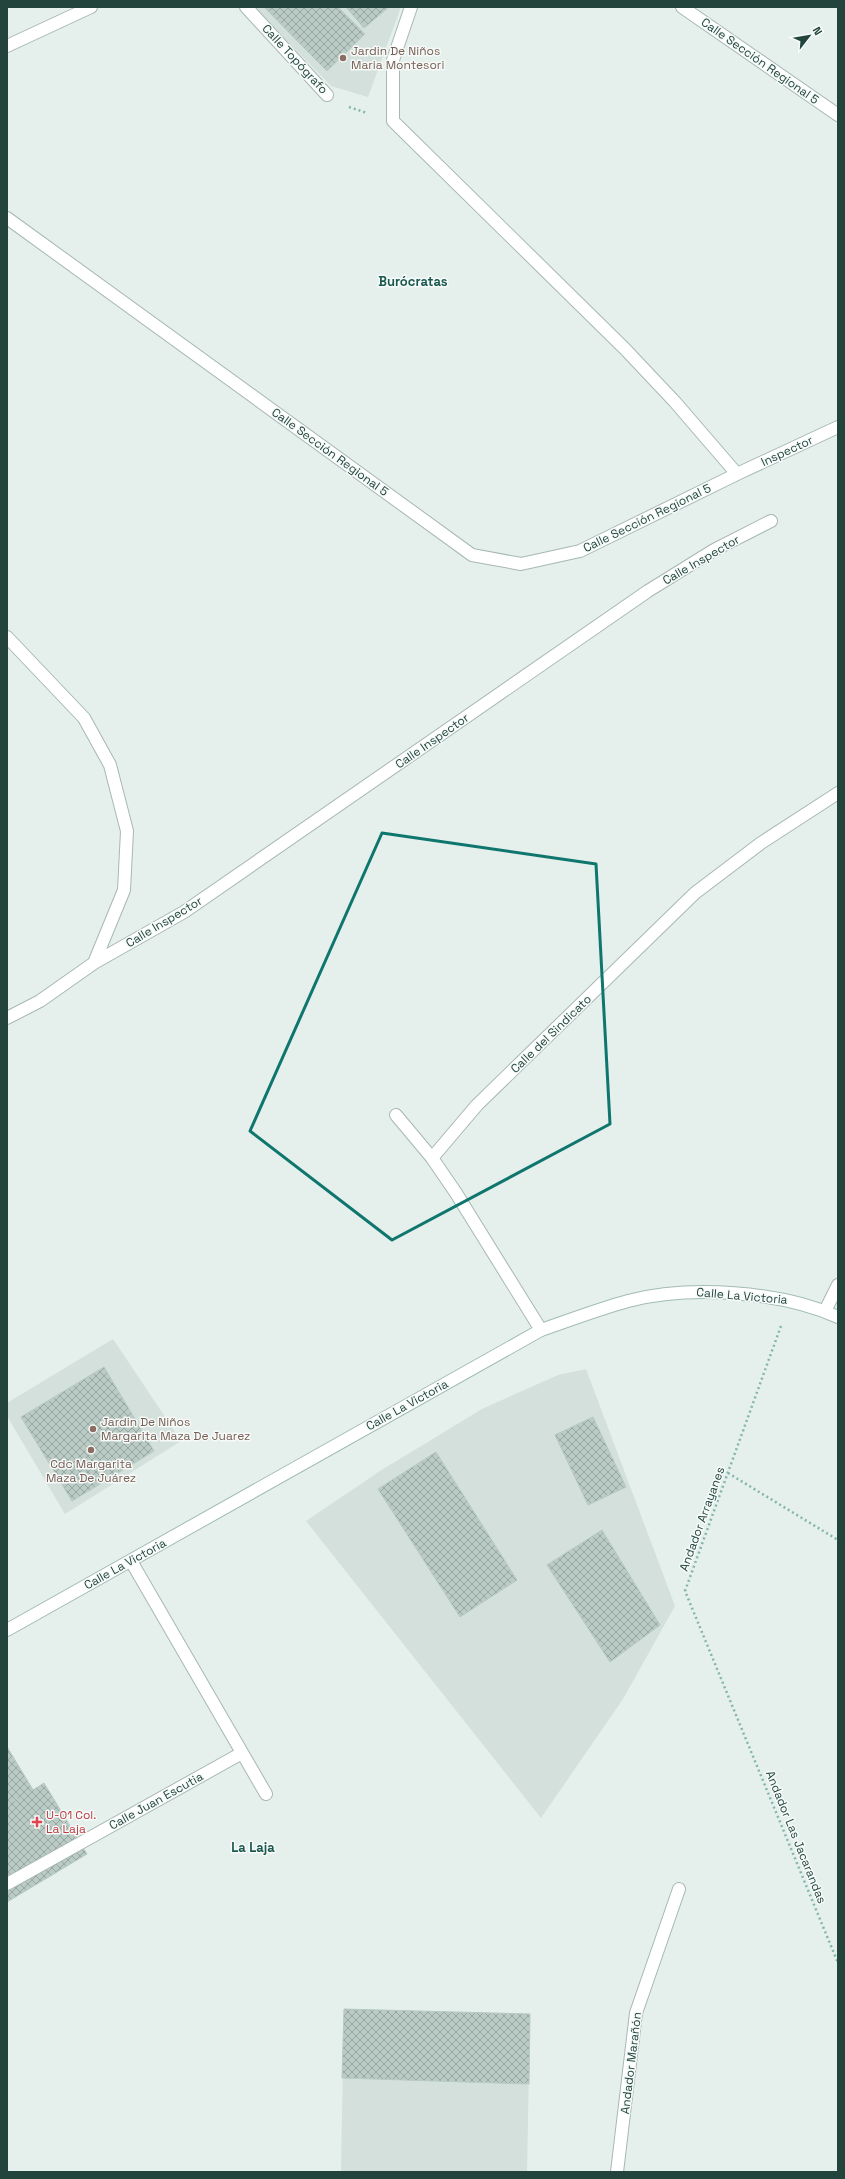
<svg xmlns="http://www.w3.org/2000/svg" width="845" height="2179" font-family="'Space Grotesk',sans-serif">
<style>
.built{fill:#d3e0db}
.building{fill:url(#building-cross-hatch);stroke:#b7cac4}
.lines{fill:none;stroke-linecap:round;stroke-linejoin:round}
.street-casing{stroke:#a7b8b4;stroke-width:14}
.secondary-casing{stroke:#a2bcb5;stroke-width:14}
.path{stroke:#83b6aa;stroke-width:2.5;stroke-dasharray:2 3;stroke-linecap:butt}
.street{stroke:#fff;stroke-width:12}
.secondary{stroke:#fff;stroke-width:12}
.marked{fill:none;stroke:#0f766e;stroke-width:3;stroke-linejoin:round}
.education-dot{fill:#8d6e63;stroke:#f6fbf9;stroke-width:1.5}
.health-dot{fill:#e0444e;stroke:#f6fbf9;stroke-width:1.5}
.labels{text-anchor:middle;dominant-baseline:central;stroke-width:3;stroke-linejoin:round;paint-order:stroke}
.education-label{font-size:12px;fill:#785e54;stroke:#f6fbf9;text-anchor:start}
.street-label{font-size:12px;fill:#22443d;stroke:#f6fbf9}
.health-label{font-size:12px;fill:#be3a42;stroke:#f6fbf9;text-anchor:start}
.neighbourhood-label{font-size:13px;font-weight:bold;fill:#1b584f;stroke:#f6fbf9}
</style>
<defs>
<pattern id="building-cross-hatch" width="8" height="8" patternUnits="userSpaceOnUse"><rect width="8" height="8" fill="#bacbc5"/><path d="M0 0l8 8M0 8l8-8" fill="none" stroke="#97a6a1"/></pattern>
</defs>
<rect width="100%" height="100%" fill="#e5efec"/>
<path class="built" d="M254,7H401L368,97L331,86Z
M113,1339L181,1441L65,1514L7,1416V1403Z
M586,1369L675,1606L623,1699L541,1818L306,1521L380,1471L482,1409L558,1375Z
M344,2009L530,2014L527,2172H341Z"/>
<path class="building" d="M264,7H338L365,34L327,71Z
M346,7H389L364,28Z
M104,1367L154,1451L72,1501L21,1417Z
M593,1417L626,1487L588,1505L555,1435Z
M436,1452L517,1580L460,1617L378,1489Z
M602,1530L660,1625L610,1662L547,1565Z
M7,1747L33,1790L44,1783L87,1854L7,1902Z
M7,1747L33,1790L7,1805Z
M344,2009L530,2014L529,2084L342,2078Z"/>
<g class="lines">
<g class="street-casing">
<path id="street" d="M246,7L327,95
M682,7L838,115
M7,46L91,7
M7,218L472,555L521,564L580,551L737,474L675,402L625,349L393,121V60L411,7
M737,474L838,427
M7,637L84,718L110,765L127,831L124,890L94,963
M7,1018L40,1001L94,963L184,912L648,591L714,550L771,521
M396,1115L432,1158L456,1193L541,1330
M432,1158L477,1105L695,893L761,843L838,793
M825,1311L838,1285
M131,1561L266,1794
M7,1884L242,1753
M617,2172L636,2013L679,1889"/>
</g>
<g class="secondary-casing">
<path id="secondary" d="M7,1630L541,1330C570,1320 599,1309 628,1301C690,1285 780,1291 838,1317"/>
</g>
<path class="path" d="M349,107L367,113
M781,1326L685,1591L838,1963
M728,1473L838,1540"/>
<use href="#street" class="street"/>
<use href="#secondary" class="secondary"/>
</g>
<path class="marked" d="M382,833L596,864L610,1124L392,1240L250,1131Z"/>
<g class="education-dot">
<circle cx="343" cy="58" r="4"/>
<circle cx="93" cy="1429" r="4"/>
<circle cx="91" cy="1450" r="4"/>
</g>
<path class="health-dot" d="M35 1816h4v4h4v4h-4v4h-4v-4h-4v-4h4z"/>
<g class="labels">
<g class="education-label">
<text x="351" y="51">Jardin De Niños<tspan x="351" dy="14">Maria Montesori</tspan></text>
<text x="101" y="1422">Jardin De Niños<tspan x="101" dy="14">Margarita Maza De Juarez</tspan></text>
<text x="91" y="1464" text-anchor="middle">Cdc Margarita<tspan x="91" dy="14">Maza De Juárez</tspan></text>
</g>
<g class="street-label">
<text transform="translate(295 59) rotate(47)">Calle Topógrafo</text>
<text transform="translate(760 61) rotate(35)">Calle Sección Regional 5</text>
<text transform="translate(787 451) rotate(-25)">Inspector</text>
<text transform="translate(330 452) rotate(36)">Calle Sección Regional 5</text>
<text transform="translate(647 518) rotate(-26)">Calle Sección Regional 5</text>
<text transform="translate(701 560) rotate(-30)">Calle Inspector</text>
<text transform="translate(432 741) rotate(-35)">Calle Inspector</text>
<text transform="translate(164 922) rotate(-31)">Calle Inspector</text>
<text transform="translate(551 1034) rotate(-44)">Calle del Sindicato</text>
<text transform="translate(742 1296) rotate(5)">Calle La Victoria</text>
<text transform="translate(407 1405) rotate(-29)">Calle La Victoria</text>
<text transform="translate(702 1519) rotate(-70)">Andador Arrayanes</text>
<text transform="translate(125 1564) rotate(-29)">Calle La Victoria</text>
<text transform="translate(156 1801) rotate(-29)">Calle Juan Escutia</text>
<text transform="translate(796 1837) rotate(68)">Andador Las Jacarandas</text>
<text transform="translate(631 2063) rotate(-83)">Andador Marañón</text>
</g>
<g class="health-label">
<text x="46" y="1815">U-01 Col.<tspan x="46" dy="14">La Laja</tspan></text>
</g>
<g class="neighbourhood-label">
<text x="413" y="281">Burócratas</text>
<text x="253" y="1847">La Laja</text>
</g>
</g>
<rect width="845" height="2179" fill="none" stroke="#22443d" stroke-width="16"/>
<g transform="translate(809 36) rotate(59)" stroke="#f6fbf9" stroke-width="3" paint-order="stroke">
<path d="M0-3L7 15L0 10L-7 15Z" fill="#22443d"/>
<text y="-6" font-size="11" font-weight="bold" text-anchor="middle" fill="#22443d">N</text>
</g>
</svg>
